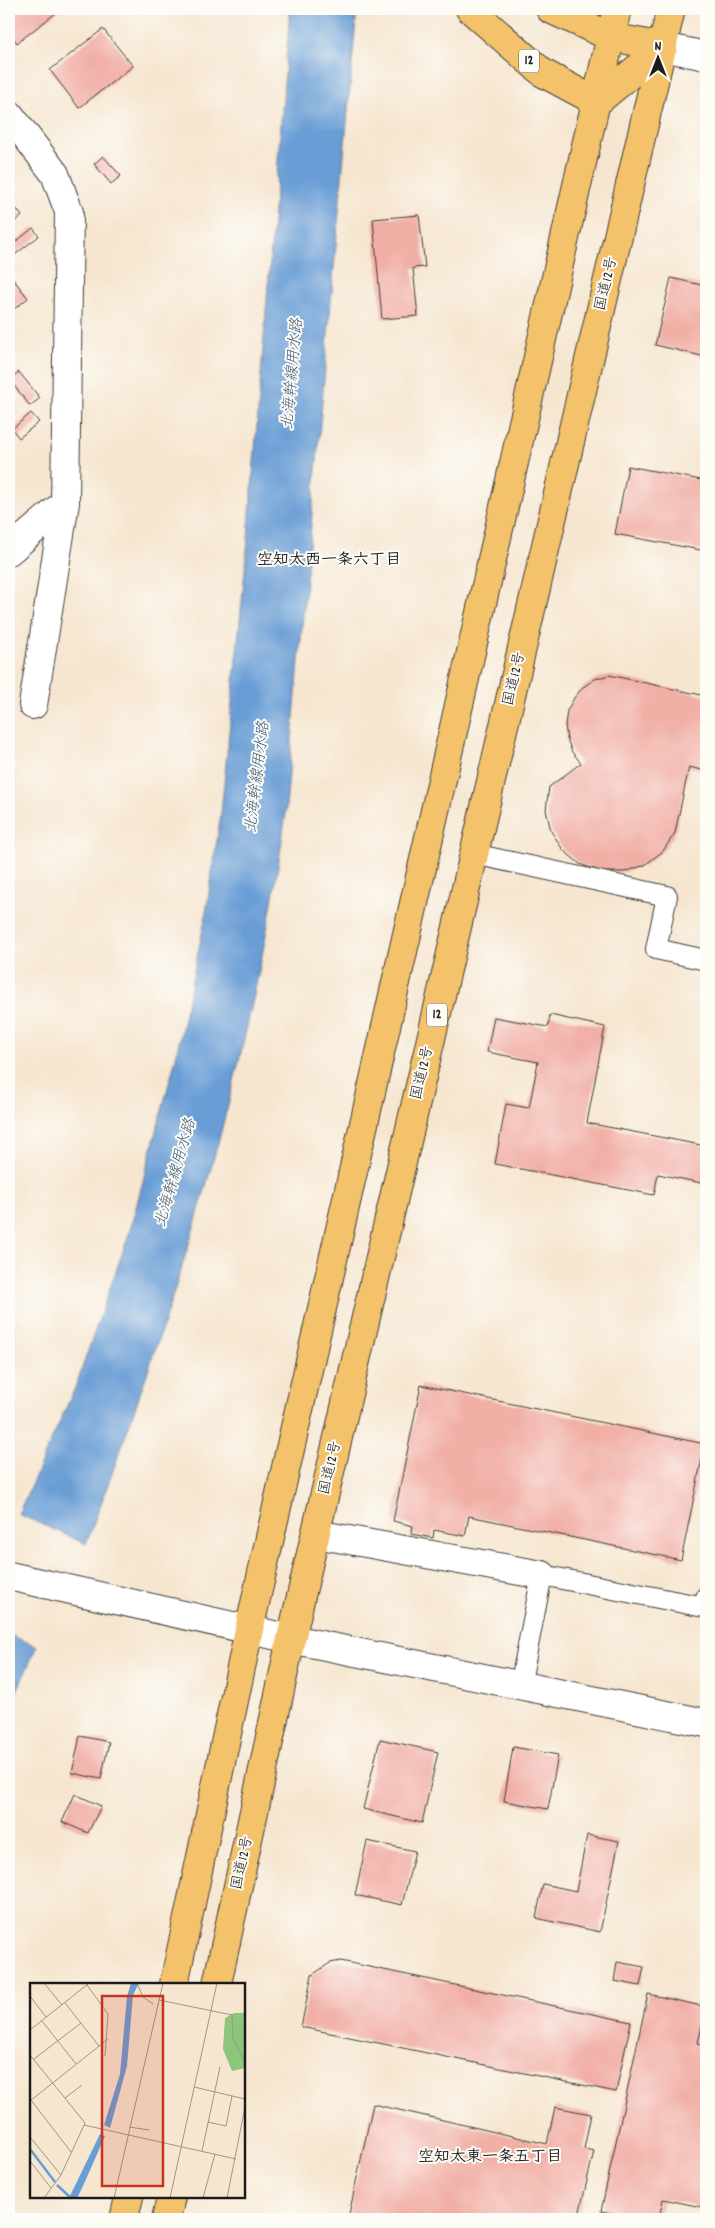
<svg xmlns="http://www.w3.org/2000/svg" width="715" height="2228" font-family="Dekko,'Klee One',sans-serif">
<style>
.water{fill:#699dd5;stroke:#425c78}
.building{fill:#f1afa6}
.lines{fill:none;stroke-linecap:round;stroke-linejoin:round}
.service-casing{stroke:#3d3a37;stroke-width:22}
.minor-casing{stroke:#3d3a37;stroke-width:30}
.tertiary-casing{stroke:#3d3a37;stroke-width:30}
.trunk-casing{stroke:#3d3a37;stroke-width:30}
.service{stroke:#fff;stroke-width:20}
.minor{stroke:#fff;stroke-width:28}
.tertiary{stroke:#fff;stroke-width:28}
.trunk{stroke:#f3c26a;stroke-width:28}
.labels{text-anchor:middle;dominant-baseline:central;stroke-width:4;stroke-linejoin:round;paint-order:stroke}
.shield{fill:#fdfcf7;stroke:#605f5e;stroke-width:1}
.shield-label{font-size:14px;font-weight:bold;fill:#1c1c1c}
.street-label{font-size:15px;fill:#1c1c1c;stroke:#fdfcf7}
.water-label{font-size:16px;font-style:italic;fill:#425c78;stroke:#fdfcf7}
.neighbourhood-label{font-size:16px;font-weight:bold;fill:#1c1c1c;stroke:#fdfcf7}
.inset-river{fill:none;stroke:#699dd5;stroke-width:2.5}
.inset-road{fill:none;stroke:#9f9588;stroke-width:1}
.view{fill:#c8321e;fill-opacity:0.15;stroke:#c8321e;stroke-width:2.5}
.inset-edge{fill:none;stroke:#1c1c1c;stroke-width:2.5}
</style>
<rect width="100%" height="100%" fill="#fdfcf7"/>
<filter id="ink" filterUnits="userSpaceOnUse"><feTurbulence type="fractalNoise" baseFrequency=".02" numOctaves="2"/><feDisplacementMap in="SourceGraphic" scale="10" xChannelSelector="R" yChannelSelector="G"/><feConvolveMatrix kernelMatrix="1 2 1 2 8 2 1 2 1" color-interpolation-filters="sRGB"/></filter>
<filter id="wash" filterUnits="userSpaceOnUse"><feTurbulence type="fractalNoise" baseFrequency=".0096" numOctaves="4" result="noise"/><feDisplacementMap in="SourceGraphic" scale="20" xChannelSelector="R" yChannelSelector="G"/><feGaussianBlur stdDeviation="1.12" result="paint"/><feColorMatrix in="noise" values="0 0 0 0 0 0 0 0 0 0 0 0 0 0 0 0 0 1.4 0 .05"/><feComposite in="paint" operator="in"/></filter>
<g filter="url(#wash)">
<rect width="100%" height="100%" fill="#f6e6d0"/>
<path class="water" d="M290,9H357L285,819C251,1068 174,1309 86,1544L18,1514L75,1388L128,1237L175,1061L205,919L221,813L247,550Z
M9,1635L37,1646L9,1709Z"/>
<g id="blocks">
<path class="building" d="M9,9H61L17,43L9,32Z
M103,29L133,66L79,108L50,70Z
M103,156L121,176L111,184L94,164Z
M9,199L22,216L9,226Z
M419,215L425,267L413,268L418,316L382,319L373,219Z
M33,228L39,236L12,257L9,254V247Z
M9,274L28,298L9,313Z
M671,278L706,286V357L655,345Z
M19,372L40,398L30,406L9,379Z
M31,413L39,422L19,438L12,429Z
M628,466L706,481V551L615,534Z
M609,675L706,696V771L689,767L675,833L663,851L645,865L624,872H602L580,864L563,850L551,831L546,810L549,787L581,763L572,752L567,739L565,725L567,711L574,698L583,687L595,679Z
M550,1015L605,1027L587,1123L706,1146V1184L658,1174L654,1195L495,1164L506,1104L529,1108L538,1062L487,1052L494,1017L548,1027Z
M421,1385L705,1444L681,1560L469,1516L465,1536L434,1530L433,1538L411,1534L413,1526L393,1521Z
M80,1736L109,1742L101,1779L72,1773Z
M380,1739L438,1752L422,1823L363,1809Z
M513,1747L558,1755L548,1809L504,1801Z
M75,1794L101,1806L88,1833L62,1822Z
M587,1835L619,1841L600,1932L536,1918L543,1884L576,1891Z
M367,1841L415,1851L402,1905L355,1895Z
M341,1961L631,2022L616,2092L301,2027L312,1975L330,1963Z
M617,1962L644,1967L640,1986L614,1981Z
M648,1994L706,2007L698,2043L706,2045V2208L663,2199L659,2219H639L601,2211Z
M373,2104L547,2144L555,2107L591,2114L584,2149L594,2151L578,2219H348Z"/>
</g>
</g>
<g filter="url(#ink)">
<use href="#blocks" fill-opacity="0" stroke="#3d3a37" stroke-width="1"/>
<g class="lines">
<g class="service-casing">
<path id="service" d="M474,854L667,896L656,949L706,960
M520,1686L542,1575L704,1607L706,1597"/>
</g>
<g class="minor-casing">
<path id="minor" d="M663,47L706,56
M9,114L55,174L69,212L65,503L33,705
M9,551L65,503
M316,1534L542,1575"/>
</g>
<g class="tertiary-casing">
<path id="tertiary" d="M9,1576L291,1639L706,1723"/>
</g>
<g class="trunk-casing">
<path id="trunk" d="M470,9L543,73L597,102
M550,9L611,37L663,47
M597,102L663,47
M174,1984L249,1630L617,9
M217,1984L291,1639L671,9
M124,2219L129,2197
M166,2219L171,2197"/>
</g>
<use href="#service" class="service"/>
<use href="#minor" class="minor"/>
<use href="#tertiary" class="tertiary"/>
<use href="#trunk" class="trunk"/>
</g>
</g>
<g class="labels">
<g class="shield">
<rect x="519" y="49.5" width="20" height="23" rx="4"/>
<rect x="427" y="1003.5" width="20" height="23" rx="4"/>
</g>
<g class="shield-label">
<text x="529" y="61">12</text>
<text x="437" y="1015">12</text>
</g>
<g class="street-label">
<text transform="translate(607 284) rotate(-77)">国道12号</text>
<text transform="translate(515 679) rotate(-77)">国道12号</text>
<text transform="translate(423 1073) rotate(-77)">国道12号</text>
<text transform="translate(331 1468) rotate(-77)">国道12号</text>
<text transform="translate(243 1863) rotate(-78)">国道12号</text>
</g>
<g class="water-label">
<text transform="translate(293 374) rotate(-85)">北海幹線用水路</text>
<text transform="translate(258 777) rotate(-83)">北海幹線用水路</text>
<text transform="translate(176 1173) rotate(-74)">北海幹線用水路</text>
</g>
<g class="neighbourhood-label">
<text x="329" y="560">空知太西一条六丁目</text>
<text x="490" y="2157">空知太東一条五丁目</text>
</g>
</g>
<g transform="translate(30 1983)">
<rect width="215" height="215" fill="#f6e6d0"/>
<path d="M204,30H215V85L202,88L193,66L195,35Z" fill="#8bc67a"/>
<path d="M101,0H109L103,12L97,83L80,145L74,142L90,91L97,13ZM70,151L75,153L53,203L47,215H39Z" fill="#699dd5"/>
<path class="inset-river" d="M0,166L25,199M27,202L41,215"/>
<path class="inset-road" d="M14,0L32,22M107,0L113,14L123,21M57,2L78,31L75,73M0,13L16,34M129,17L202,32L203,56L215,79M35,20L69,63M12,38L46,81M0,47L58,1M0,72L55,140L31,192L14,215M4,76L51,40M164,104L215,116M35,115L52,102M1,117L41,169M0,118L78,56M178,139L196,143L202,113M54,142L206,176M99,144L119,147M0,154L31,192M172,168L190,84M0,178L21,205M84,215L133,0M140,215L187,0M173,215L185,171M197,215L215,124"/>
<path class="view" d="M72,13H133V203H72Z"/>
<rect width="215" height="215" class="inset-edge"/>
</g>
<rect width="715" height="2228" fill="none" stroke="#fdfcf7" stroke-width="30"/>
<g transform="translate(658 58)" stroke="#fdfcf7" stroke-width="4" paint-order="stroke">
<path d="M0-4L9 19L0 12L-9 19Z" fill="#1c1c1c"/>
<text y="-8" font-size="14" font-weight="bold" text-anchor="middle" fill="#1c1c1c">N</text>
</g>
</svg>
